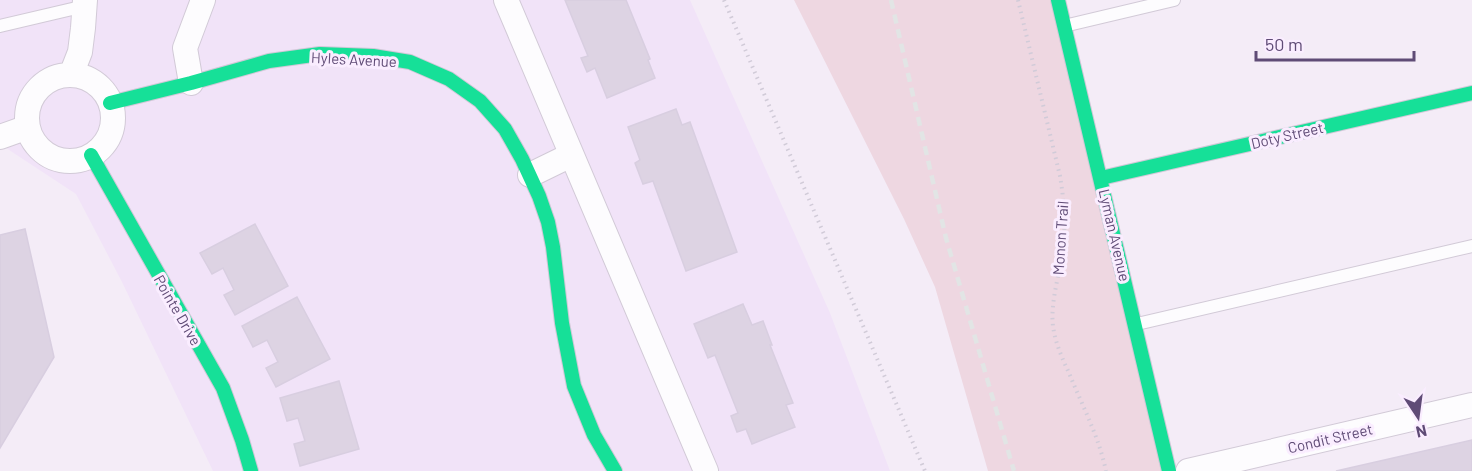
<svg xmlns="http://www.w3.org/2000/svg" width="1472" height="471" font-family="Barlow,sans-serif">
<style>
.residential{fill:#f1e3f8}
.grass{fill:#eed7e1}
.building{fill:#ddd3e3;stroke:#d8cee0;stroke-width:1.5}
.lines{fill:none;stroke-linecap:round;stroke-linejoin:round}
.lane-casing{stroke:#d2cad7;stroke-width:14}
.street-casing{stroke:#d2cad7;stroke-width:26}
.fast-casing{stroke:#d0c8d7;stroke-width:16}
.path{stroke:#d1cbd8;stroke-width:4;stroke-dasharray:1.5 4.5;stroke-linecap:butt}
.lane{stroke:#fdfcfe;stroke-width:12}
.street{stroke:#fdfcfe;stroke-width:24}
.fast{stroke:#16e098;stroke-width:14}
.rail{stroke:#e2e5e5;stroke-width:4.5;stroke-dasharray:9 6;stroke-linecap:butt}
.labels{text-anchor:middle;dominant-baseline:central;stroke-width:6;stroke-linejoin:round;paint-order:stroke}
.street-label{font-size:15px;fill:#5f4b76;stroke:#faedff}
</style>
<rect width="100%" height="100%" fill="#f4ecf7"/>
<path class="residential" d="M0,0H690L830,313L890,471H213L122,282L76,194L0,144Z"/>
<path class="grass" d="M794,0H1055L1168,471H988L935,287L904,219Z"/>
<path class="building" d="M565,0H626L650,59L648,60L655,78L607,98L595,68L587,72L581,58L588,56Z
M676,109L682,125L690,122L737,252L686,271L653,181L643,184L635,163L640,160L628,127Z
M255,224L288,286L235,315L224,295L234,290L223,268L212,274L200,253Z
M25,229L54,357L0,448V235Z
M297,297L330,359L276,387L266,368L278,362L267,340L253,347L242,326Z
M743,304L752,325L763,321L772,345H770L793,403L786,405L795,427L752,444L746,429L737,432L731,416L738,413L715,355L708,358L694,324Z
M339,381L359,449L300,466L294,444L305,441L298,418L287,421L280,398Z
M1472,440V471H1336Z"/>
<g class="lines">
<g class="lane-casing">
<path id="lane" d="M0,26L85,6
M1064,26L1174,0
M1137,324L1472,246"/>
</g>
<g class="street-casing">
<path id="street" d="M506,0L706,471
M71,75L80,52L83,28L85,0
M27 118a43 43 0 1 1 86 0a43 43 0 1 1-86 0Z
M191,83L185,48L203,0
M0,137L28,127
M530,175L571,155
M1188,471L1472,405"/>
</g>
<g class="fast-casing">
<path id="fast" d="M1058,0L1169,471
M110,103L191,83L269,61L320,54L373,56L410,62L449,79L480,101L505,129L522,159L539,196L548,222L553,247L562,323L574,386L594,435L615,471
M91,155L223,388L242,440L251,471
M1101,178L1472,93"/>
</g>
<path class="path" d="M724,0L925,471
M1018,0L1060,176C1064,200 1066,224 1063,249C1060,273 1050,302 1053,326C1055,342 1062,358 1069,373C1082,405 1099,437 1106,471"/>
<use href="#lane" class="lane"/>
<use href="#street" class="street"/>
<use href="#fast" class="fast"/>
<path class="rail" d="M891,0L946,238L1014,471"/>
</g>
<g class="labels">
<g class="street-label">
<text transform="translate(354 59) rotate(3)">Hyles Avenue</text>
<text transform="translate(1287 135) rotate(-13)">Doty Street</text>
<text transform="translate(1115 235) rotate(77)">Lyman Avenue</text>
<text transform="translate(1060 238) rotate(-86)">Monon Trail</text>
<text transform="translate(178 310) rotate(60)">Pointe Drive</text>
<text transform="translate(1330 438) rotate(-13)">Condit Street</text>
</g>
</g>
<g transform="translate(1418 417) rotate(167)" stroke="#faedff" stroke-width="4.5" paint-order="stroke">
<path d="M0-4.5L10 22L0 15L-10 22Z" fill="#5f4b76"/>
<text y="-9" font-size="16" font-weight="bold" text-anchor="middle" fill="#5f4b76">N</text>
</g>
<path d="M1256 51v9h158v-9" fill="none" stroke="#5f4b76" stroke-width="3"/>
<text x="1265" y="51" font-size="18" fill="#5f4b76" stroke="#faedff" stroke-width="4.5" paint-order="stroke">50 m</text>
</svg>
